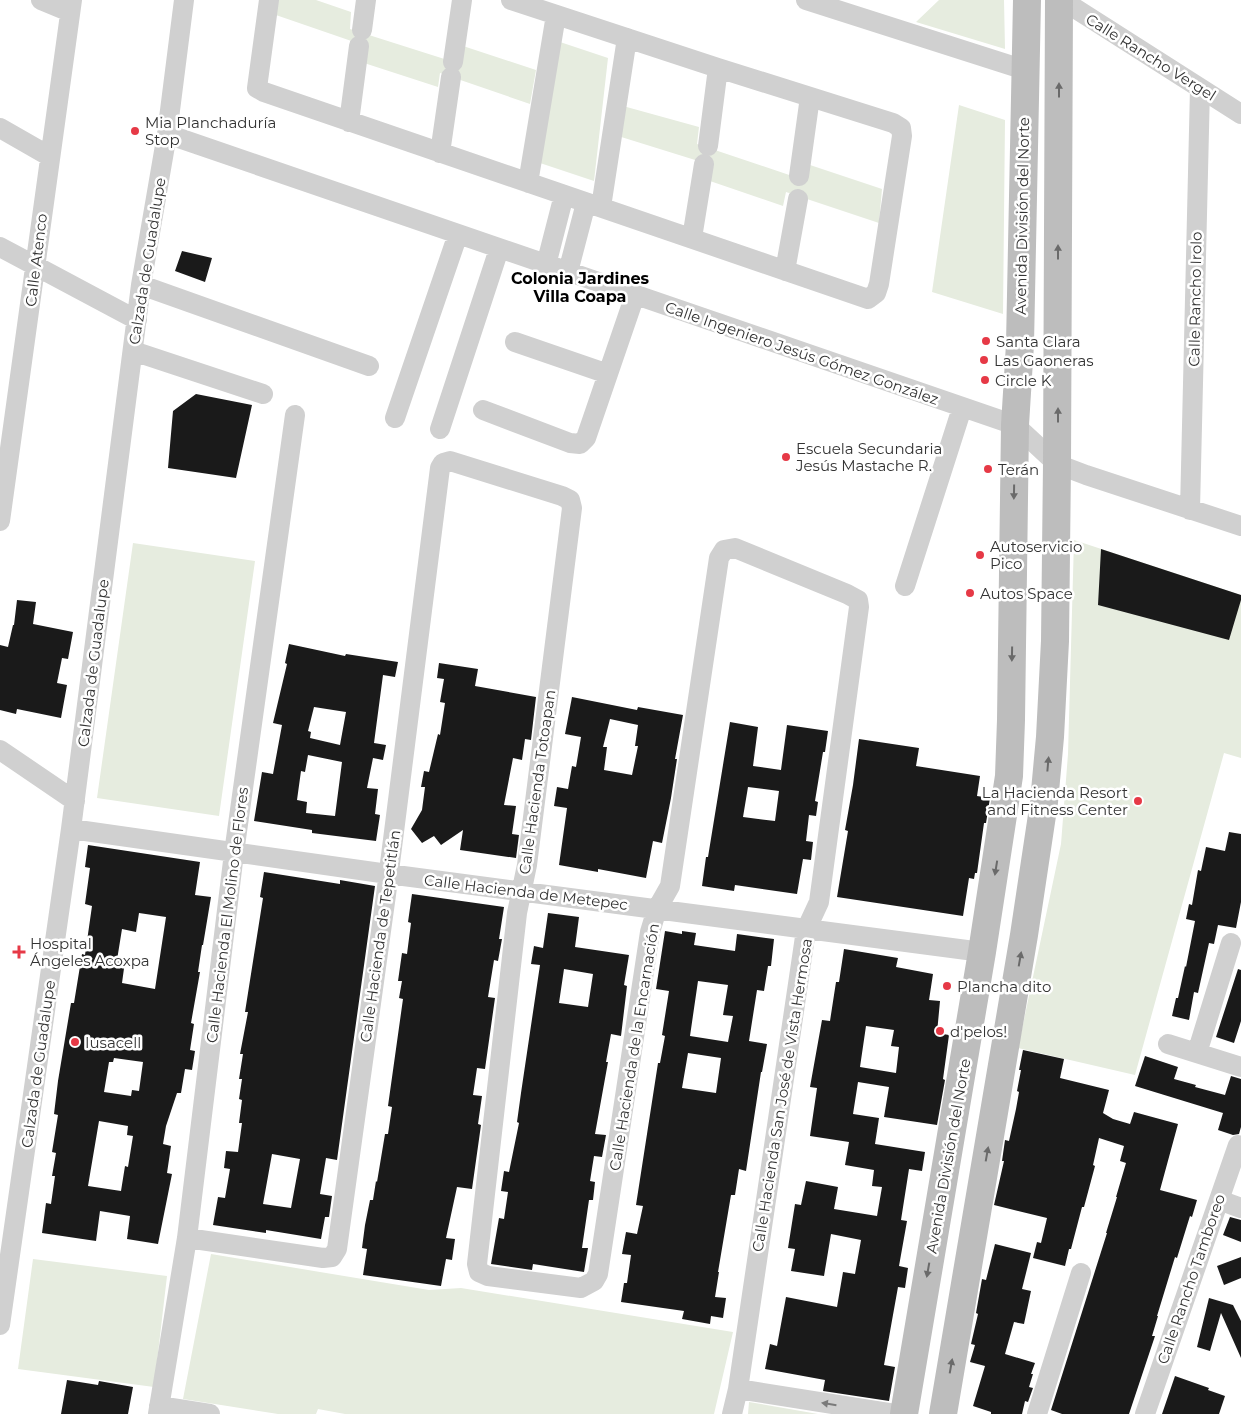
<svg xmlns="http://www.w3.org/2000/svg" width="1241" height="1414" font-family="Montserrat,sans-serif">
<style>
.green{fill:#e6ecdf}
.building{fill:#1a1a1a;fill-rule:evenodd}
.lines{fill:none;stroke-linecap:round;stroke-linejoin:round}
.street{stroke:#d0d0d0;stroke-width:20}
.secondary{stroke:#bdbdbd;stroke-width:28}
.oneway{fill:#6a6a6a}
.oneway2{fill:#7a7a7a}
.poi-dot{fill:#e63946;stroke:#fff;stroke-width:2}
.labels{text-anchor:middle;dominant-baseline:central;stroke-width:5;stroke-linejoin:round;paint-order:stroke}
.street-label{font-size:15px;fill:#333;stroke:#fff}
.poi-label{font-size:15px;fill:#333;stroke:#fff;text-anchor:start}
.neighbourhood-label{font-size:16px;font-weight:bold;fill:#000;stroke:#fff}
</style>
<rect width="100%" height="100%" fill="#fff"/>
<path class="green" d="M274,0H316L351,12L350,29L457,63L460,45L536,70L530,104L440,73L438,87L361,62L363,45L273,14Z
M939,0H1004L1005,49L916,22Z
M557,41L608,58L594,181L540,163Z
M959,105L1005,120L1003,314L932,292Z
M623,106L699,127L697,144L804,180L807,164L882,189L879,223L786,192L783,206L707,180L708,164L618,136Z
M1074,540L1241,595V758L1224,753L1135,1075L1018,1048L1061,844L1068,754Z
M133,543L255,561L219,816L97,798Z
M211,1254L429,1290L461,1288L733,1332L714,1414H345L318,1409L316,1414H278L183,1399Z
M33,1259L167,1276L154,1387L18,1369Z
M749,1402L818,1414H748Z"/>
<path class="building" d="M182,251L212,258L205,282L175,271Z
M196,394L252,405L236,478L168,468L173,411Z
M1101,549L1241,595V600L1229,640L1098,605Z
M17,600L36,602L33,624L73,632L68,659L62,658L57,683L67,685L61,718L17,709L16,714L0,710V645L8,647L13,625H14Z
M289,644L345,656L346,654L398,662L395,677L383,675L374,743L386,745L383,760L373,758L367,788L378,789L375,814L380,815L376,841L312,833V830L254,821L262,772L273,774L282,725L273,723L287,664L285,663ZM314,707L346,712L340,745L310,738L311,732L308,731ZM308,755L342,762L335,816L306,813L307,802L297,800L301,771L305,772Z
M439,663L478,669L475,686L536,697L531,740L525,739L522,760L513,758L504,805L516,806L512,834L519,835L516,858L460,850L463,830L441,845L434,836L422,843L411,829L422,810L425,787H421L424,771L429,772L438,734L440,735L445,703L440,702L444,679L437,678Z
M572,697L637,710L638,707L683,715L675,759H677L671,798L662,843L653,841L646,878L598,869V872L559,865L567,808L554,806L557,787L568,789L572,766L576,767L581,737L565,734ZM610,719L638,725L635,746H638L632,775L604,770L607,747H603Z
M730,722L758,727L753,766L781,770L787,725L828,731L825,752H823L815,801L818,802L816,816L809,815L806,841L813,842L811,860L803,859L797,894L735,885L734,891L702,886L706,857H708ZM748,787L779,791L775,821L743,817Z
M859,739L919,748L916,766L980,776L977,796L990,798L986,823H984L977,873H975L974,879L969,878L963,916L837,897L848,831L845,830L853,785Z
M1229,832L1241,834V902L1236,928L1218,925L1214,944L1209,943L1198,993L1194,992L1189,1020L1172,1016L1176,998H1178L1185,966L1186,967L1195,921L1186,919L1189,904L1192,905L1198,870L1201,871L1206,847L1225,851Z
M88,845L200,862L195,895L211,897L203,945H202L198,972H200L191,1023L194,1024L190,1050L195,1051L192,1070L185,1069L181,1093H177L166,1126L163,1144L171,1146L167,1173L172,1174L158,1244L127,1239L130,1216L100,1211L96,1241L42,1233L46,1203L51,1204L55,1176H52L56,1153L52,1152L58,1115L54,1114L58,1081L71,1003H74L82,954L85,955L92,906L85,904L90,868L85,867ZM139,913L166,917L155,989L122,983L125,961L117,960L122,929L136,932ZM114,1058L143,1062L139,1091L132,1090L131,1096L104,1092L109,1062H113ZM99,1121L128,1126L127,1135L133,1136L128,1167L125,1166L121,1191L88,1186Z
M264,872L340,884V880L375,886L337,1160L326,1158L320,1194L332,1196L329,1217H325L321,1239L266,1230V1233L213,1225L218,1197L225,1198L230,1169L224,1168L226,1151L238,1152L242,1123H239L242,1100L239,1099L242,1079H239L243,1054H240L248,1012H245L263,898L260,897ZM272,1154L300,1159L291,1208L263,1204Z
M412,894L504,907L499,939H502L498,961L494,960L488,997L495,998L485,1069L477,1068L473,1095L482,1096L478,1124L481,1125L472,1189L457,1187L446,1238L455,1239L452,1260L446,1259L441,1286L363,1275L367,1249L362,1248L365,1225L370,1200H373L376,1181L377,1182L385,1134H388L392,1107L388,1106L403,999L399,998L402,981H398L402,953L407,954L411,923L408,922Z
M548,913L579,917L575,947L629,955L624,985L627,986L621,1036L611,1034L606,1062H608L595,1134L606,1135L602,1157L594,1156L590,1181L595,1182L593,1200H589L582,1248H588L584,1272L533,1264L532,1270L491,1264L499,1218L504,1219L508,1192L501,1191L504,1171L509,1172L519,1123L517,1122L521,1093L540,965L531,964L534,946L543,948ZM564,969L593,974L588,1007L559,1003Z
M665,931L682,934V931L696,933L694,945L735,951L737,934L774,939L771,966H768L764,991L757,990L749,1041L767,1044L762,1072H761L746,1171L739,1169L735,1195H731L718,1272H719L715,1297L726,1298L723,1318L711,1316L710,1324L682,1319L684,1311L621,1302L624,1283H627L631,1255L622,1254L626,1232L637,1234L643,1206L636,1205L658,1063H660L665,1036L662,1035L669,991L656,989ZM698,981L728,985L723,1015L733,1016L728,1042L690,1036ZM688,1053L721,1058L716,1093L682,1088Z
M844,949L898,958L896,967L933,974L929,1000L940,1001L937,1033L949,1035L943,1079L945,1080L937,1125L884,1117L889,1087L858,1082L853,1114L879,1118L875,1144L925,1152L922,1171L909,1169L901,1220L907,1221L899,1266L908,1268L905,1288L898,1287L884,1365L895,1367L889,1401L823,1391L825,1380L765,1369L770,1344L777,1346L786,1297L837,1307L843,1272L855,1274L861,1240L831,1234L824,1276L791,1271L795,1249L788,1248L795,1204L801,1205L806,1181L838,1187L834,1209L877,1216L882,1187L872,1186L874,1170L845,1165L849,1142L810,1136L817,1088L810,1087L822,1020L830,1021L836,982H839ZM866,1026L894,1030L891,1046L899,1047L896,1073L860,1067Z
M1238,969L1241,970V1021L1234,1043L1216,1037Z
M1023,1050L1064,1059L1060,1078L1109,1090L1103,1113L1113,1119L1130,1124L1134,1112L1178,1124L1160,1190L1197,1200L1192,1217L1190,1216L1177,1258L1175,1257L1157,1316H1158L1152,1336H1155L1129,1414H1062L1051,1410L1107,1233H1106L1117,1197H1116L1126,1163L1120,1161L1124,1146L1099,1138L1093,1165L1095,1166L1084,1207H1082L1071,1249H1069L1065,1266L1033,1258L1037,1242L1041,1243L1047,1218L994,1205L1004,1161H1002L1005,1140L1009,1141L1016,1109L1019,1092L1017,1091L1021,1070H1019Z
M1145,1056L1178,1067L1174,1079L1196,1085L1195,1087L1225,1095L1231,1076L1241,1079V1127L1239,1134L1233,1135L1218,1130L1223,1113L1135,1086Z
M1230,1217L1241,1220V1242L1223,1235Z
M995,1244L1031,1253L1022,1289L1031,1291L1024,1324L1014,1322L1005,1354L1035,1363L1031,1374H1033L1029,1387L1033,1388L1028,1402L1025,1401L1022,1414H991V1412L973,1406L985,1366L970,1362L975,1345L971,1344L978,1314L976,1313L982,1279L986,1280Z
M1241,1257V1278L1224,1285L1217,1266Z
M1209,1298L1233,1305L1241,1321V1358L1221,1313L1210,1351L1197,1347Z
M1175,1376L1209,1388L1208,1390L1225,1396L1219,1414H1162Z
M67,1380L98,1385L99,1381L133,1387L128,1414H61Z"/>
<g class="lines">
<path class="street" d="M41,0L70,12
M269,0L257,88L264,92L868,299L876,293L879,284L902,136L901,128L893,123L718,68L511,0
M806,0L1025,70
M1062,0L1241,114
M362,30L366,0
M453,62L462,0
M349,122L359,46
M0,128L49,156
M167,134L1015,425L1057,464L1086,475L1241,526
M708,146L718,68
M440,153L451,77
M799,176L810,97
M528,183L556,15
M601,207L627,38
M692,238L704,164
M0,247L137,320
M546,265L564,195
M785,271L798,199
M568,272L586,203
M141,285L369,366
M515,342L608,374
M133,351L263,394
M483,410L570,443L580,444L586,438L635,295
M395,418L458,234
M440,429L499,249
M1190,510L1200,88
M0,521L72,0
M905,586L962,408
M0,750L75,801
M71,829L388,874L982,952
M1168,1044L1241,1067
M1197,1053L1231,943
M1219,1200L1241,1208
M187,1238L323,1258L332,1257L337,1249L386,895L440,468L443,463L450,461L562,496L570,500L572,508L527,865L517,913L477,1264L479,1272L488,1276L581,1288L594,1281L598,1274L650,932L657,909L670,886L719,558L724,550L735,548L847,594L858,600L859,607L819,902L806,930L738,1389L732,1414
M0,1325L71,829L141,285L167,134L184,0
M738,1389L895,1414
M159,1406L210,1414
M158,1414L187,1238L234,853L295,415
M1037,1414L1081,1273
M1145,1414L1238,1145"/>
<path class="secondary" d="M904,1414L982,952L1009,776L1011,720L1015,425L1020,344L1027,0
M943,1414L1024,935L1044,802L1050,737L1055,641L1057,464L1059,0"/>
</g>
<defs><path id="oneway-solid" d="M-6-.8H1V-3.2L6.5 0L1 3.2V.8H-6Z" transform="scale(1.25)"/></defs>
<g class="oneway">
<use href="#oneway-solid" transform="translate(1059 90) rotate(-90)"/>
<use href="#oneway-solid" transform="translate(1058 252) rotate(-90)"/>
<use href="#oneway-solid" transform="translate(1058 415) rotate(-90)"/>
<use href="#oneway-solid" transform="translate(1014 492) rotate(91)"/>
<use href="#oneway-solid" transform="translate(1012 654) rotate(91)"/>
<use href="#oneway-solid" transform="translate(1048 764) rotate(-85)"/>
<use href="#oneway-solid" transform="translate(996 868) rotate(99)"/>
<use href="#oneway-solid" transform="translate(1020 959) rotate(-80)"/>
<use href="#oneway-solid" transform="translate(987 1154) rotate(-80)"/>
<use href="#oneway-solid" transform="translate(928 1270) rotate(100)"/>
<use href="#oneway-solid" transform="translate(951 1366) rotate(-80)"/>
</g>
<use class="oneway2" href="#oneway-solid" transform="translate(829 1404) rotate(-171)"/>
<g class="poi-dot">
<circle cx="135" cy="131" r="5"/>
<circle cx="986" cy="341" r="5"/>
<circle cx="984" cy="360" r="5"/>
<circle cx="985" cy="380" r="5"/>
<circle cx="786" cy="457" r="5"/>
<circle cx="988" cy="469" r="5"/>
<circle cx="980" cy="555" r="5"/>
<circle cx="970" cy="593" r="5"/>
<circle cx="1138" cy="801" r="5"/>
<path d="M16.5 944.5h5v5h5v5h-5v5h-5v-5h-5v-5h5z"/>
<circle cx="947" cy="986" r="5"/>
<circle cx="940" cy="1031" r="5"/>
<circle cx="75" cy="1042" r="5"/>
</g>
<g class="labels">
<g class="street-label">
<text transform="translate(1151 57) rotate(32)">Calle Rancho Vergel</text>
<text transform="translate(1022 216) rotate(-89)">Avenida División del Norte</text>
<text transform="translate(36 260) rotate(-83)">Calle Atenco</text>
<text transform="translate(147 261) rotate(-81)">Calzada de Guadalupe</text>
<text transform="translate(1195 299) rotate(-89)">Calle Rancho Irolo</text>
<text transform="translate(802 353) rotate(19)">Calle Ingeniero Jesús Gómez González</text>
<text transform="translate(93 663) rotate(-83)">Calzada de Guadalupe</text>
<text transform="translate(537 782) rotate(-82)">Calle Hacienda Totoapan</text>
<text transform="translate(526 892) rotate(7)">Calle Hacienda de Metepec</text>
<text transform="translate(227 915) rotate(-83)">Calle Hacienda El Molino de Flores</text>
<text transform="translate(380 936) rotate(-82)">Calle Hacienda de Tepetitlán</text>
<text transform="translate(634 1047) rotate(-81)">Calle Hacienda de la Encarnación</text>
<text transform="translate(38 1064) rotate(-82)">Calzada de Guadalupe</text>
<text transform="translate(782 1095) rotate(-81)">Calle Hacienda San José de Vista Hermosa</text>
<text transform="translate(948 1156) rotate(-80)">Avenida División del Norte</text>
<text transform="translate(1191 1279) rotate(-71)">Calle Rancho Tamboreo</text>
</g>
<g class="poi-label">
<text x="145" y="122">Mia Planchaduría<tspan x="145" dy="17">Stop</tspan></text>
<text x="996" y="341">Santa Clara</text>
<text x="994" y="360">Las Gaoneras</text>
<text x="995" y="380">Circle K</text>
<text x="796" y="448">Escuela Secundaria<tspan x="796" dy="17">Jesús Mastache R.</tspan></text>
<text x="998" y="469">Terán</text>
<text x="990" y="546">Autoservicio<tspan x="990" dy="17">Pico</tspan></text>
<text x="980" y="593">Autos Space</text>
<text x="1128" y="792" text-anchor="end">La Hacienda Resort<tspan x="1128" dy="17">and Fitness Center</tspan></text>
<text x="30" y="943">Hospital<tspan x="30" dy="17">Ángeles Acoxpa</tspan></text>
<text x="957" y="986">Plancha dito</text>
<text x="950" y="1031">d'pelos!</text>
<text x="85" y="1042">Iusacell</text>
</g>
<g class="neighbourhood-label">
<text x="580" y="278">Colonia Jardines<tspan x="580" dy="18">Villa Coapa</tspan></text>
</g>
</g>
</svg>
